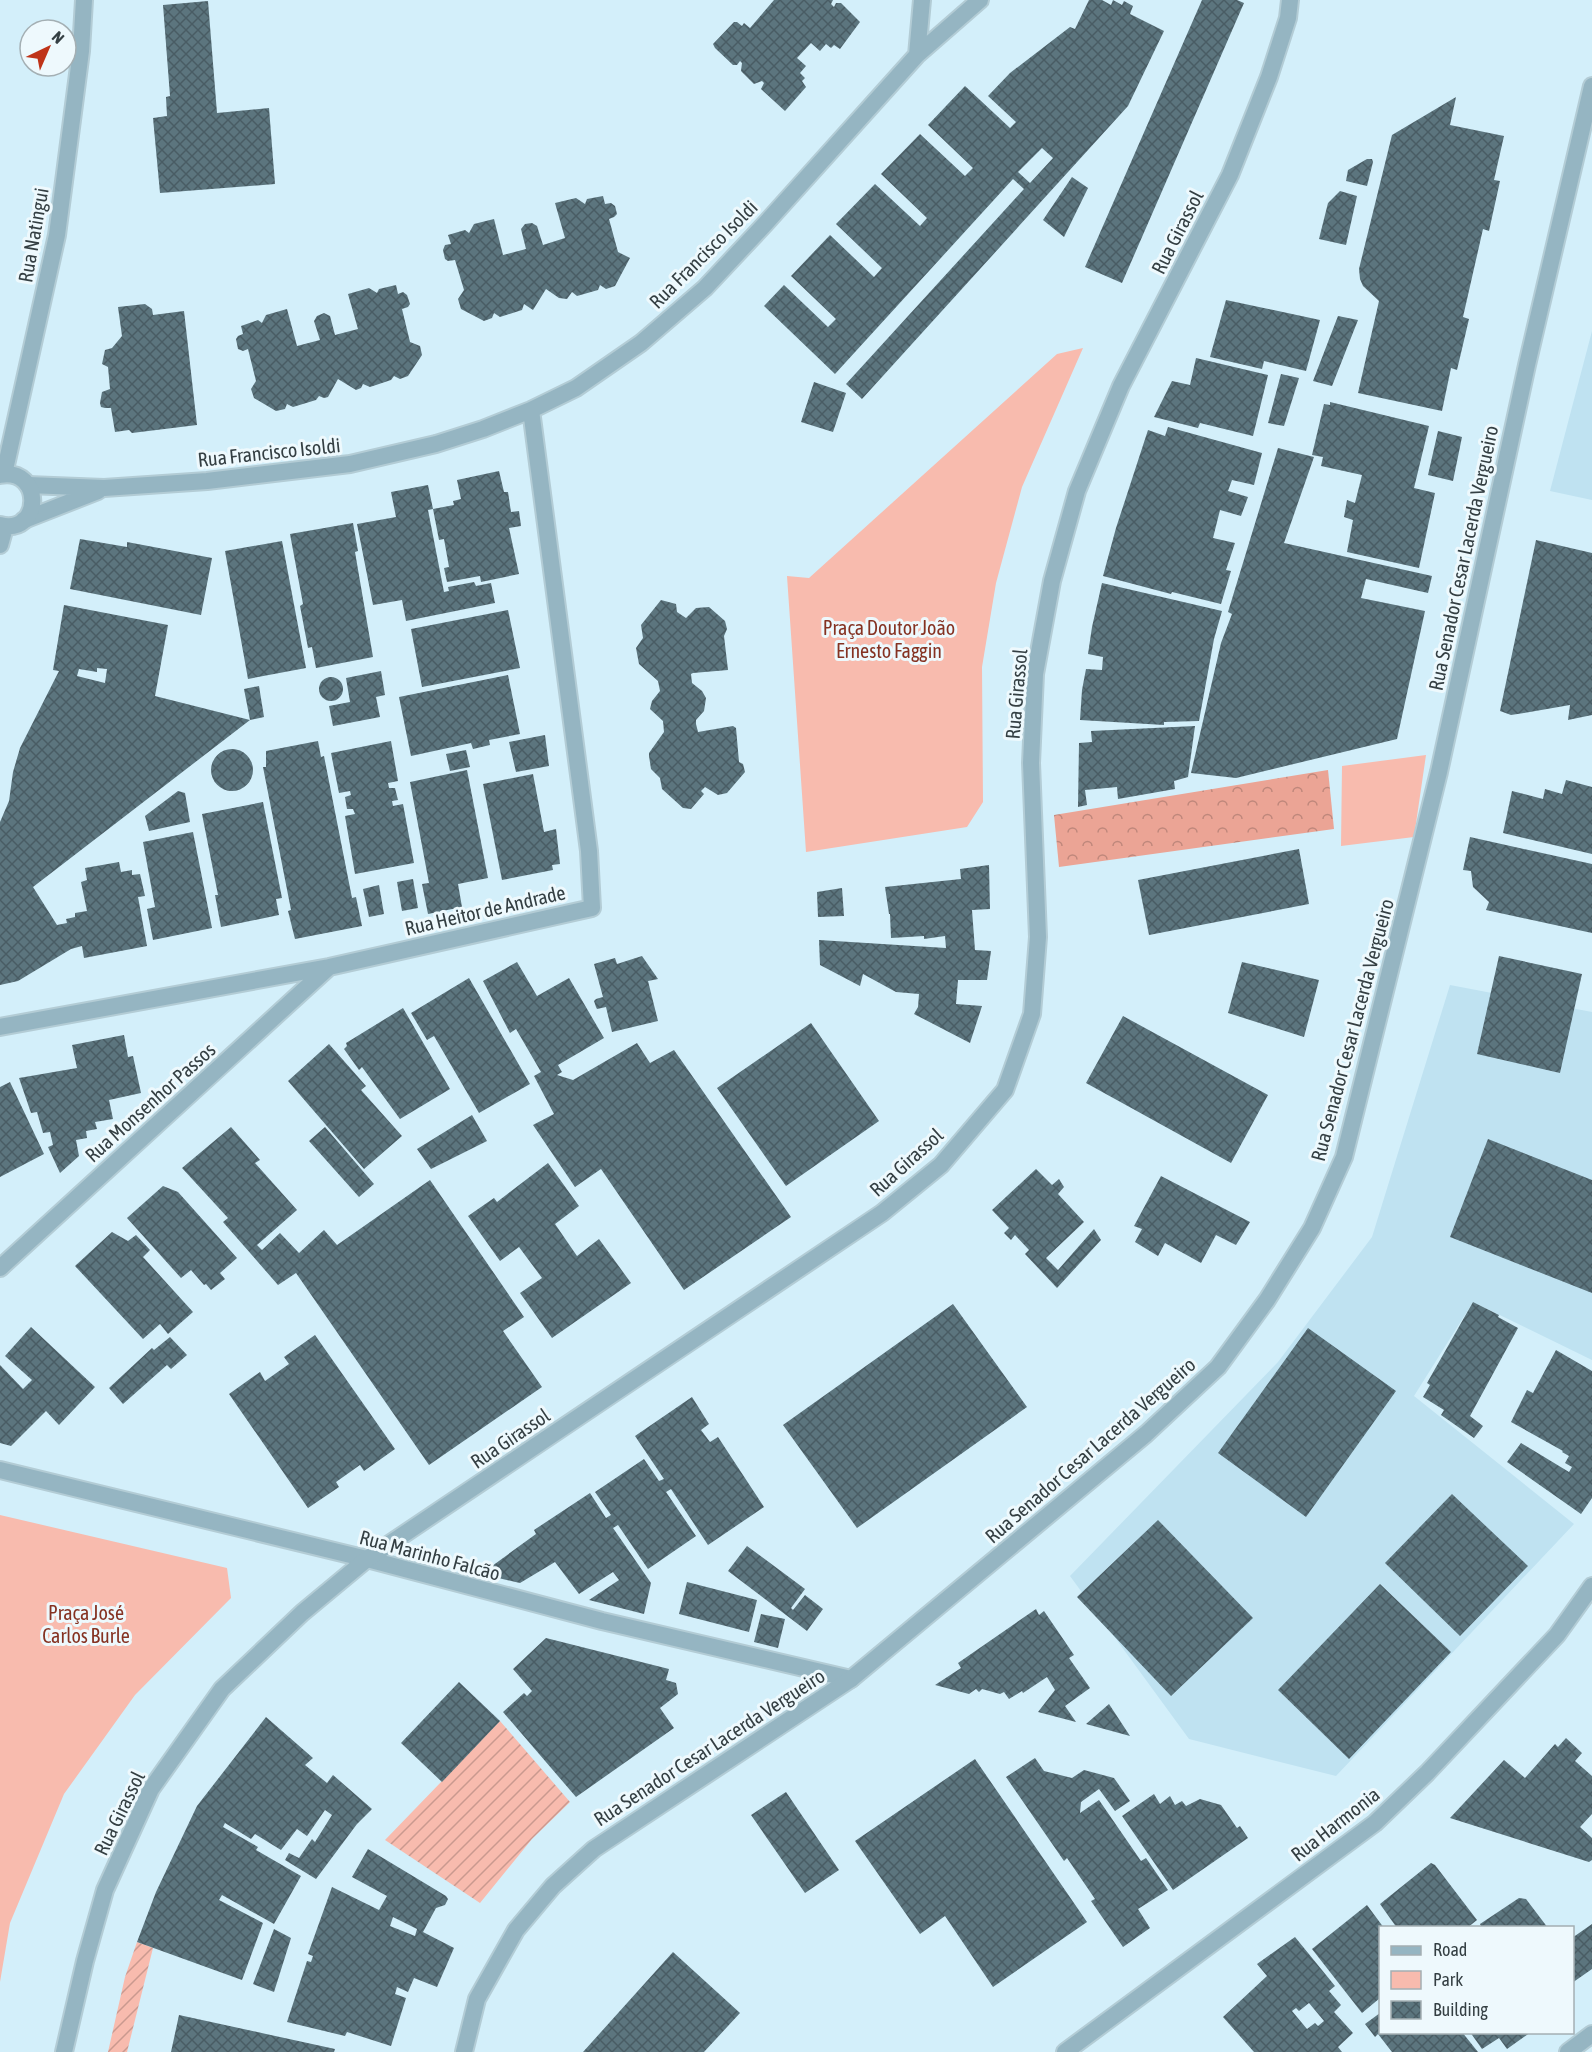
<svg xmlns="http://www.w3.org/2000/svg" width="1592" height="2052" font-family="'Asap Condensed',sans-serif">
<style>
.built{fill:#bfe2f1}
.forest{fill:url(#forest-crowns)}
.park{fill:#f8bbae}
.garden{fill:url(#garden-furrows)}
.building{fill:url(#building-cross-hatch);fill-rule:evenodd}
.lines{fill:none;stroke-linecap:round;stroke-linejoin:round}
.pedestrian-casing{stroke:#b3ccd5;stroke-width:20}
.minor-casing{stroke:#b3ccd5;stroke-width:20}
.tertiary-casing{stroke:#b3ccd5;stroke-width:20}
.pedestrian{stroke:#95b5c2;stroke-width:16}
.minor{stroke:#95b5c2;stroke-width:16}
.tertiary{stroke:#95b5c2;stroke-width:16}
.labels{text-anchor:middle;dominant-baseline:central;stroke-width:6;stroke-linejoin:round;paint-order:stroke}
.street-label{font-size:20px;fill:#343f43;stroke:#eef9fd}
.park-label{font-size:20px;fill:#853222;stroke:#eef9fd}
</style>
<defs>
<pattern id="forest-crowns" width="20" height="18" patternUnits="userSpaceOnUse" patternTransform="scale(1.5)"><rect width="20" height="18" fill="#eba495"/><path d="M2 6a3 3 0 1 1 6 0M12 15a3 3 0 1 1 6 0" fill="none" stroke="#bf877b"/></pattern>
<pattern id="garden-furrows" width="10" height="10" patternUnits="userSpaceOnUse" patternTransform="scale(1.5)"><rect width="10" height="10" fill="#f8bbae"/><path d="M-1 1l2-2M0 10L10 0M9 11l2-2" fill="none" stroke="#ca998f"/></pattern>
<pattern id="building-cross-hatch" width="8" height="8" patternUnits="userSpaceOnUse" patternTransform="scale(1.5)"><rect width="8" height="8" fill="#5c757e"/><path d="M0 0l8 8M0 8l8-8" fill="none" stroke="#495c64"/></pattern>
</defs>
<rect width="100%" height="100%" fill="#d3effa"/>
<path class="built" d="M1592,331V500L1550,491Z
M1450,985L1592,1012V1360L1473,1302L1414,1396L1574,1524L1336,1776L1189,1739L1070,1576L1278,1362L1372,1237Z"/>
<path class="forest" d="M1328,770L1334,829L1059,867L1054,815Z"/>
<path class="park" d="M1083,348L1022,487L996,583L982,667L983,802L967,827L806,852L787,576L809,578L1057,354Z
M1426,755L1414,837L1341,846L1342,766Z
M0,1515L227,1568L231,1598L135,1695L64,1794L10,1923L0,1982Z"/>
<path class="garden" d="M500,1721L570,1802L532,1839L480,1903L385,1840Z
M137,1942L153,1948L127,2052H108L125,1977Z"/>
<path class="building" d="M774,0H833L831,4L834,7L836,3H841L860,22L840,49L834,45L831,48L826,44L820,51L811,43L797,58L806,66L800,73L805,78L802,81L806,87L785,111L761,89L764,83L762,81L754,84L741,71L742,63L740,61L737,65H733L715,48L713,44L734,22H737L742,26L744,23L750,28Z
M1089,0H1102L1111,5L1113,0L1122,5L1124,1L1133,6L1130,14L1164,31L1128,106L862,399L846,384L1024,189L1013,179L835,374L764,306L784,285L828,327L836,319L791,276L830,235L874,277L882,268L836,224L875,184L920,226L927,218L881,174L920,134L965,176L973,168L928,125L965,86L1010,128L1016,122L988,96L1010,73L1070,27L1075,29ZM1042,148L1053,158L1030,183L1018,172Z
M1202,0H1237L1244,3L1122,283L1085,267Z
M208,1L217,113L269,108L275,184L160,193L153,118L167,116L166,97L170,96L163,5Z
M1456,97L1450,125L1504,136L1494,180L1500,181L1489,231L1483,229L1463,317L1469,319L1457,370L1451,368L1442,411L1358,393L1379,301L1363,286L1360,279L1359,269L1392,135Z
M1367,159H1372L1373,162L1367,186L1346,181L1348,170Z
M1072,177L1088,188L1064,237L1043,220Z
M1340,191L1357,196L1346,245L1319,239L1328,203Z
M603,196L605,204L611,203L615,206L617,214L614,217L609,219L618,252L630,258L615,286L606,289L600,285L598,290L577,296L572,292L567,299L559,298L546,289L533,310L524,304L522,310L500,317L494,313L492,318L484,321L461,309L458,299L464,290L455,260L448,261L445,259L443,250L445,245L451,244L448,235L465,230L469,233L474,224L494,219L503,255L526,249L521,229L525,224L532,223L537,226L543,245L565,238L555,203L576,198L585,204L587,199Z
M396,285L398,294L403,292L407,295L410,304L408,307L402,309L410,342L420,346L422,355L408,376L400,379L394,376L391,380L370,387L363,384L361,388L356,390L338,379L328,397L324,398L319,396L316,400L293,407L287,404L285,409L276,411L254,398L251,389L256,381L248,349L243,351L238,349L236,339L238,336L243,334L241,326L258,320L262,323L266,315L287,309L297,346L320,340L314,321L317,316L324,313L330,316L335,335L358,329L348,294L369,288L377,293L379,289Z
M1226,300L1320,320L1306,371L1264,361L1262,369L1210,357Z
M145,304L152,309L153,315L184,311L197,425L132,433L129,430L115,432L111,408H105L101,407L100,403L102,392L110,389L108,367L102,364L105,350L112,348L122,336L118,307Z
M1338,316L1358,320L1332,386L1313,381Z
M1196,358L1268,375L1253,436L1200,423L1198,428L1154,417L1172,381L1190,385Z
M1281,374L1299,378L1284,426L1268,423Z
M814,382L846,393L833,432L801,422Z
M1330,402L1429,426L1414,488L1435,493L1419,568L1347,552L1353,520L1344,517L1347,500L1355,503L1362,475L1321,466L1323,457L1312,455L1324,404L1330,405Z
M1168,427L1262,453L1254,485L1232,480L1228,491L1248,497L1241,516L1220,510L1213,538L1235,543L1226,570L1231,571L1221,604L1172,592L1171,594L1103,576L1116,528L1148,430L1165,436Z
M1438,431L1462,437L1453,481L1428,475Z
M1278,448L1314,457L1284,543L1432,576L1428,593L1366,579L1361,598L1425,611L1397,739L1236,778L1191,773L1221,643L1232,614L1228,612Z
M499,471L504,492H508L511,512L519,511L521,526L509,528L519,574L481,582L480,576L447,582L444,568L449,567L444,539L439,540L433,509L428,510L444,592L449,591L448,587L474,582L476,586L491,583L495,603L406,621L402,600L373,605L357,524L396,517L391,492L428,485L433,509L454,505L453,501L461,499L457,480Z
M353,523L358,551L355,552L373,657L316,668L312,647L308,648L300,606L303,604L290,534Z
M80,539L127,547V542L212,558L201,615L70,589Z
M1536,540L1592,553V715L1568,720L1570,705L1524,713L1511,715L1500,711Z
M282,541L306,668L248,679L225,551Z
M1102,583L1222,611L1214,639L1199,721L1164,722V725L1080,720L1082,690L1086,669L1102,670L1103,657L1088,654L1092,627Z
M661,600L676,604L677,612L686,618L696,608L709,607L725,621L727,629L724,636L728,670L693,673L691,674L692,683L702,691L706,698L704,711L696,720V724L698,732L733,726L736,728L739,762L743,764L745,772L727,793L718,795L705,787L701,791L704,794L691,809L683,808L662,789L660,778L651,769L649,756V753L664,732L663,721L650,709L652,701L660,691L658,681L639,664L636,648L643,638L641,625Z
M64,605L168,625L155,696L250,720L33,887L57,925L67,923L66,919L75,917V913L87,911L81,882L87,880L85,868L119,862L121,872L132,870V875L140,874L145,896L138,897L147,946L84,958L82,946L71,949L18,981L0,985V822L9,801L13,772L20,748L59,671L53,670ZM97,668L107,669L105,683L77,676L79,669L97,672Z
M508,610L520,668L422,687L411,629Z
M381,671L385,695L376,697L380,717L333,726L329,706L350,702L346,678Z
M508,675L520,734L489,740L490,745L473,749L471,743L411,756L399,697Z
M319 689a12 12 0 1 1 24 0a12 12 0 1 1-24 0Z
M259,686L264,717L250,720L244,689Z
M1195,726L1188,777L1174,781L1175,789L1118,799L1117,787L1085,790L1087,805L1078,807L1079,743L1092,742L1091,731Z
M545,735L549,766L516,772L509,742Z
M318,741L321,757L324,756L352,898L356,897L362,926L295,939L288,911L291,910L263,767H266V751Z
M391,741L398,781L388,783L389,788H395L398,800L392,801L393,806L403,804L414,863L355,874L345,816L355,814L353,809H347L345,797L351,795L350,791L339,793L331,753Z
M211 770a21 21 0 1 1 42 0a21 21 0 1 1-42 0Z
M466,750L470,767L450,771L446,754Z
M467,770L488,878L458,884L462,907L428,914L422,884L429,883L410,782Z
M533,774L544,832L556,829L560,864L552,865L553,870L502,880L483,784Z
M1566,780L1592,787V854L1503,833L1512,791L1543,799L1545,789L1562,794Z
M178,791L185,793L190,822L149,831L145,816Z
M263,802L282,898L276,899L279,915L221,927L215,895H218L202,814Z
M193,832L212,928L153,940L147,909L155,907L143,842Z
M1470,837L1592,864V933L1486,910L1489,902L1473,887L1471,871L1463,870Z
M1299,849L1309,904L1149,935L1138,880Z
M989,865L990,909L972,910L975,950L991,951L987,980H958L956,1004L982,1006L970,1043L914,1014L918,1007L919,994L896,992L863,974L860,986L820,965L819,940L946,948L945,936L924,939V936L891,938L890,914H889L885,887L961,879L960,869Z
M413,879L418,908L402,911L397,882Z
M379,885L384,914L369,917L363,889Z
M842,888L844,916L818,917L817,892Z
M642,956L658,979L648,981L658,1021L612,1032L606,1007L597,1009L596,1007L594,1001L596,999L603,997L594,964L615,958L617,964Z
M1499,956L1582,974L1560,1073L1477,1054Z
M517,962L537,996L569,978L604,1038L558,1065L562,1072L557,1075L573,1080L637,1043L650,1063L674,1050L791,1217L684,1290L601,1169L575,1187L533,1125L554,1114L534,1076L541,1072L516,1029L510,1033L483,981Z
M1242,962L1319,980L1304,1037L1228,1013Z
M469,978L530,1084L479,1113L434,1036L427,1040L411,1013Z
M403,1008L450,1089L400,1119L362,1067L359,1070L344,1049L347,1046L346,1043Z
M1123,1016L1268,1095L1231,1163L1086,1083Z
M811,1023L879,1121L786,1186L717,1088Z
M124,1035L128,1057L133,1056L141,1093L109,1100L113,1119L95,1122L97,1129L86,1131L87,1138L76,1140L79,1156L60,1173L48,1147L53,1145L50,1132L43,1133L37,1112L31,1113L19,1078L77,1068L72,1045Z
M329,1044L366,1086L361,1090L402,1136L364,1169L288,1081Z
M10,1082L44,1154L0,1177V1087Z
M472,1115L487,1141L431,1169L417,1149Z
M231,1127L260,1160L255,1163L297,1210L257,1245L262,1250L280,1233L299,1253L324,1230L337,1245L430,1180L524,1317L503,1331L542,1387L429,1465L296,1273L278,1285L223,1222L228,1218L182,1168Z
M325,1127L374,1184L359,1197L309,1141Z
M1488,1139L1592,1180V1293L1450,1237Z
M548,1163L579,1206L555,1224L577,1256L599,1239L631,1283L552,1338L520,1293L542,1278L519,1247L500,1261L468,1216L494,1198L497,1202Z
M1036,1169L1052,1185L1059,1179L1064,1187L1058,1194L1084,1222L1046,1258L1058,1270L1094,1229L1101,1240L1057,1288L1025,1254L1029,1250L1015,1235L1011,1240L1004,1233L1009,1228L992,1210Z
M1161,1176L1250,1222L1236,1245L1216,1235L1201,1263L1165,1243L1158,1256L1135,1242L1142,1229L1134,1226Z
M163,1186L178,1192L237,1258L220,1273L225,1279L211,1290L206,1284L204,1285L191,1270L181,1278L127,1218Z
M112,1232L128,1241L136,1235L150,1250L143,1257L193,1312L168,1334L160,1324L143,1339L75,1266Z
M1473,1302L1499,1315L1498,1317L1518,1328L1470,1416L1483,1426L1474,1438L1441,1415L1444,1410L1423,1397L1430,1385L1427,1383Z
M953,1304L1027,1407L857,1528L783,1425Z
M31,1327L95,1387L59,1425L46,1411L11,1446L0,1443V1365L23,1389L32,1380L5,1356Z
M1308,1328L1396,1391L1306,1517L1218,1453Z
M315,1335L395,1449L364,1471L360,1465L336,1482L339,1487L308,1508L229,1394L260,1372L265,1381L289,1364L284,1357Z
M170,1337L187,1355L171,1369L167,1365L123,1404L109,1388L152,1348L154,1350Z
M1556,1350L1592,1371V1498L1581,1514L1507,1462L1521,1443L1569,1472L1572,1467L1565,1463L1569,1456L1562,1452L1563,1451L1511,1422L1527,1390L1533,1393Z
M692,1397L709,1424L701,1430L710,1442L718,1437L764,1507L708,1545L671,1489L666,1492L696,1536L648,1569L618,1525L613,1528L651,1583L644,1614L589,1600L619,1580L613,1572L579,1594L555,1562L520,1583L481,1574L536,1534L534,1530L590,1493L606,1518L611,1515L595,1492L644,1459L659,1481L664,1479L635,1436Z
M1452,1494L1528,1566L1460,1636L1385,1563Z
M1158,1520L1253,1618L1171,1696L1077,1597Z
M747,1546L805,1589L791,1608L793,1610L805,1595L823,1609L807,1631L728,1571Z
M687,1582L757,1600L749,1632L679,1614Z
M1380,1584L1451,1652L1349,1759L1278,1690Z
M1036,1609L1039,1615L1044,1611L1074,1655L1069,1658L1090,1688L1065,1706L1076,1722L1038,1712L1055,1690L1047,1677L1023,1693L1022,1691L1009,1699L1004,1692L1000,1694L982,1689L979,1692L976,1689L969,1694L935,1685L961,1668L958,1663Z
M761,1614L785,1619L778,1648L754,1642Z
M546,1638L669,1669L666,1680L676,1683L678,1694L660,1708L674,1728L576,1797L503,1712L524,1693L527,1696L532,1691L513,1669Z
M459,1682L500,1721L442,1782L401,1743Z
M1109,1704L1130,1736L1086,1724Z
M266,1717L313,1758L305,1765L327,1783L333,1775L372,1809L357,1824L316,1879L285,1860L289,1853L299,1858L312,1839L315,1842L332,1815L325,1810L307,1836L297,1829L281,1850L255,1834L251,1839L225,1823L223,1827L258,1847L256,1850L301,1876L274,1924L222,1895L219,1900L263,1923L242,1980L137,1942L156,1892L197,1806Z
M1566,1738L1582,1753L1575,1761L1592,1776V1814L1580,1827L1592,1838V1860L1589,1862L1450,1818L1504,1760L1525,1778L1555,1744L1558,1747Z
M1035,1758L1044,1771L1072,1778L1084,1770L1114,1778L1130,1801L1115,1811L1099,1789L1081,1802L1080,1813L1099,1800L1141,1861L1146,1858L1168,1890L1138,1909L1150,1928L1123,1947L1091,1901L1095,1899L1067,1858L1064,1861L1006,1777Z
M975,1759L1087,1922L993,1987L945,1916L920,1934L855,1841Z
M786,1792L839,1870L805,1893L751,1815Z
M1154,1794L1160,1804L1170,1796L1175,1805L1182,1801L1186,1806L1200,1799L1221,1805L1237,1828L1240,1826L1248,1838L1173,1890L1122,1816Z
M368,1849L446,1896L448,1899L445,1905L436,1908L423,1932L454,1948L437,1987L414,1978L408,1992L397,1987L395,1994L406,1998L391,2046L347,2032L345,2036L287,2022L307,1961L311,1962L313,1956L308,1954L332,1887L379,1910L387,1896L352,1877ZM393,1917L417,1929L415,1936L390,1926Z
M1431,1863L1435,1865L1477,1920L1467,1928H1397L1380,1904Z
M1519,1898L1526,1899L1548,1928H1482L1480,1924Z
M1367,1905L1384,1928H1380V1998L1362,2013L1312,1949Z
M1592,1924V1969L1572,1983V1938Z
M274,1929L291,1938L274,1992L253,1984Z
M1295,1937L1335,1986L1329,1991L1341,2005L1334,2012L1353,2033L1338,2047L1342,2052H1254L1223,2017L1267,1976L1257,1964ZM1309,2003L1324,2021L1318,2026L1315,2023L1307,2029L1292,2011L1296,2008L1299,2011Z
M673,1952L740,2013L704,2052H583Z
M1380,2013V2032H1462L1478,2052H1392L1378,2034L1375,2037L1365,2024Z
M179,2015L335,2049L334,2052H171Z
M1470,2032H1531L1507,2049L1499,2038L1482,2049Z"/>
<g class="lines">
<g class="pedestrian-casing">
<path id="pedestrian" d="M0,1470L367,1559L602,1621L851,1679"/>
</g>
<g class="minor-casing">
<path id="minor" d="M917,55L922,0
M28,485L104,488L207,481L350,464L436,444L483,429L531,410L576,388L641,343L705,288L765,224L917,55L980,0
M24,520L98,491
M0,1027L329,967L592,908L589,851L531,410
M0,1268L329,967
M64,2052L85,1961L105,1890L151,1789L222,1689L302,1613L367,1559L882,1213L941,1165L1005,1090L1032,1014L1038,937L1031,763L1035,674L1052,581L1077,491L1121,386L1230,175L1269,77L1288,18L1290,0
M464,2052L477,1999L516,1930L553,1886L594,1849L851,1679L1146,1434L1218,1367L1267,1300L1312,1228L1344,1157L1439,772L1527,365L1592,86
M1065,2052L1375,1823L1427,1773L1557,1635L1592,1586
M1568,2052L1592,2034"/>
</g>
<g class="tertiary-casing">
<path id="tertiary" d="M4,474L57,235L81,51L84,0
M0,475C44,467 42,536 0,525
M0,545L5,527"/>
</g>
<use href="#pedestrian" class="pedestrian"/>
<use href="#minor" class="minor"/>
<use href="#tertiary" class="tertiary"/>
</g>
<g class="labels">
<g class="street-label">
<text transform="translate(1177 232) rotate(-63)">Rua Girassol</text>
<text transform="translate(33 235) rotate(-80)">Rua Natingui</text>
<text transform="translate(703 254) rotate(-45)">Rua Francisco Isoldi</text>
<text transform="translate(269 452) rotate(-6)">Rua Francisco Isoldi</text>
<text transform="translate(1463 558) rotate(-78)">Rua Senador Cesar Lacerda Vergueiro</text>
<text transform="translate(1016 694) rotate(-85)">Rua Girassol</text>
<text transform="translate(485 910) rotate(-13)">Rua Heitor de Andrade</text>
<text transform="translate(1352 1030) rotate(-75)">Rua Senador Cesar Lacerda Vergueiro</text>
<text transform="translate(150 1102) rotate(-42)">Rua Monsenhor Passos</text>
<text transform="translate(906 1162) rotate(-42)">Rua Girassol</text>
<text transform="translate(510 1438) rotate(-34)">Rua Girassol</text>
<text transform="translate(1090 1450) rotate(-41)">Rua Senador Cesar Lacerda Vergueiro</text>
<text transform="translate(430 1555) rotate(15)">Rua Marinho Falcão</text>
<text transform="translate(709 1747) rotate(-33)">Rua Senador Cesar Lacerda Vergueiro</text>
<text transform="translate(119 1813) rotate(-64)">Rua Girassol</text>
<text transform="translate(1335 1824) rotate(-38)">Rua Harmonia</text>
</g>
<g class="park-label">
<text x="889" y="627">Praça Doutor João<tspan x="889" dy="23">Ernesto Faggin</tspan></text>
<text x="86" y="1612">Praça José<tspan x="86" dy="23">Carlos Burle</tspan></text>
</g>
</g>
<rect x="1379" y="1926" width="195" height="108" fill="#eef9fd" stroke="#a4afb3" stroke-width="1.5"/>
<rect x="1391" y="1946" width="30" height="9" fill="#95b5c2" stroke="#a4afb3" stroke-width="1.5"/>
<text x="1433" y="1956" font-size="18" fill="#343f43">Road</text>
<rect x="1391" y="1971" width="30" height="18" fill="#f8bbae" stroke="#a4afb3" stroke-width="1.5"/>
<text x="1433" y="1986" font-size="18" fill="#343f43">Park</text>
<rect x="1391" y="2001" width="30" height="18" fill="url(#building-cross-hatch)" stroke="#a4afb3" stroke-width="1.5"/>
<text x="1433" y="2016" font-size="18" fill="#343f43">Building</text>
<g transform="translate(48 48) rotate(44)"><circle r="28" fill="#eef9fd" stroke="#a4afb3" stroke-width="1.5"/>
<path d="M0-4.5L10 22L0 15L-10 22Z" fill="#bf3419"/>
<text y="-9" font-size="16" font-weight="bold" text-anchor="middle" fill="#343f43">N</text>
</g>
</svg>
